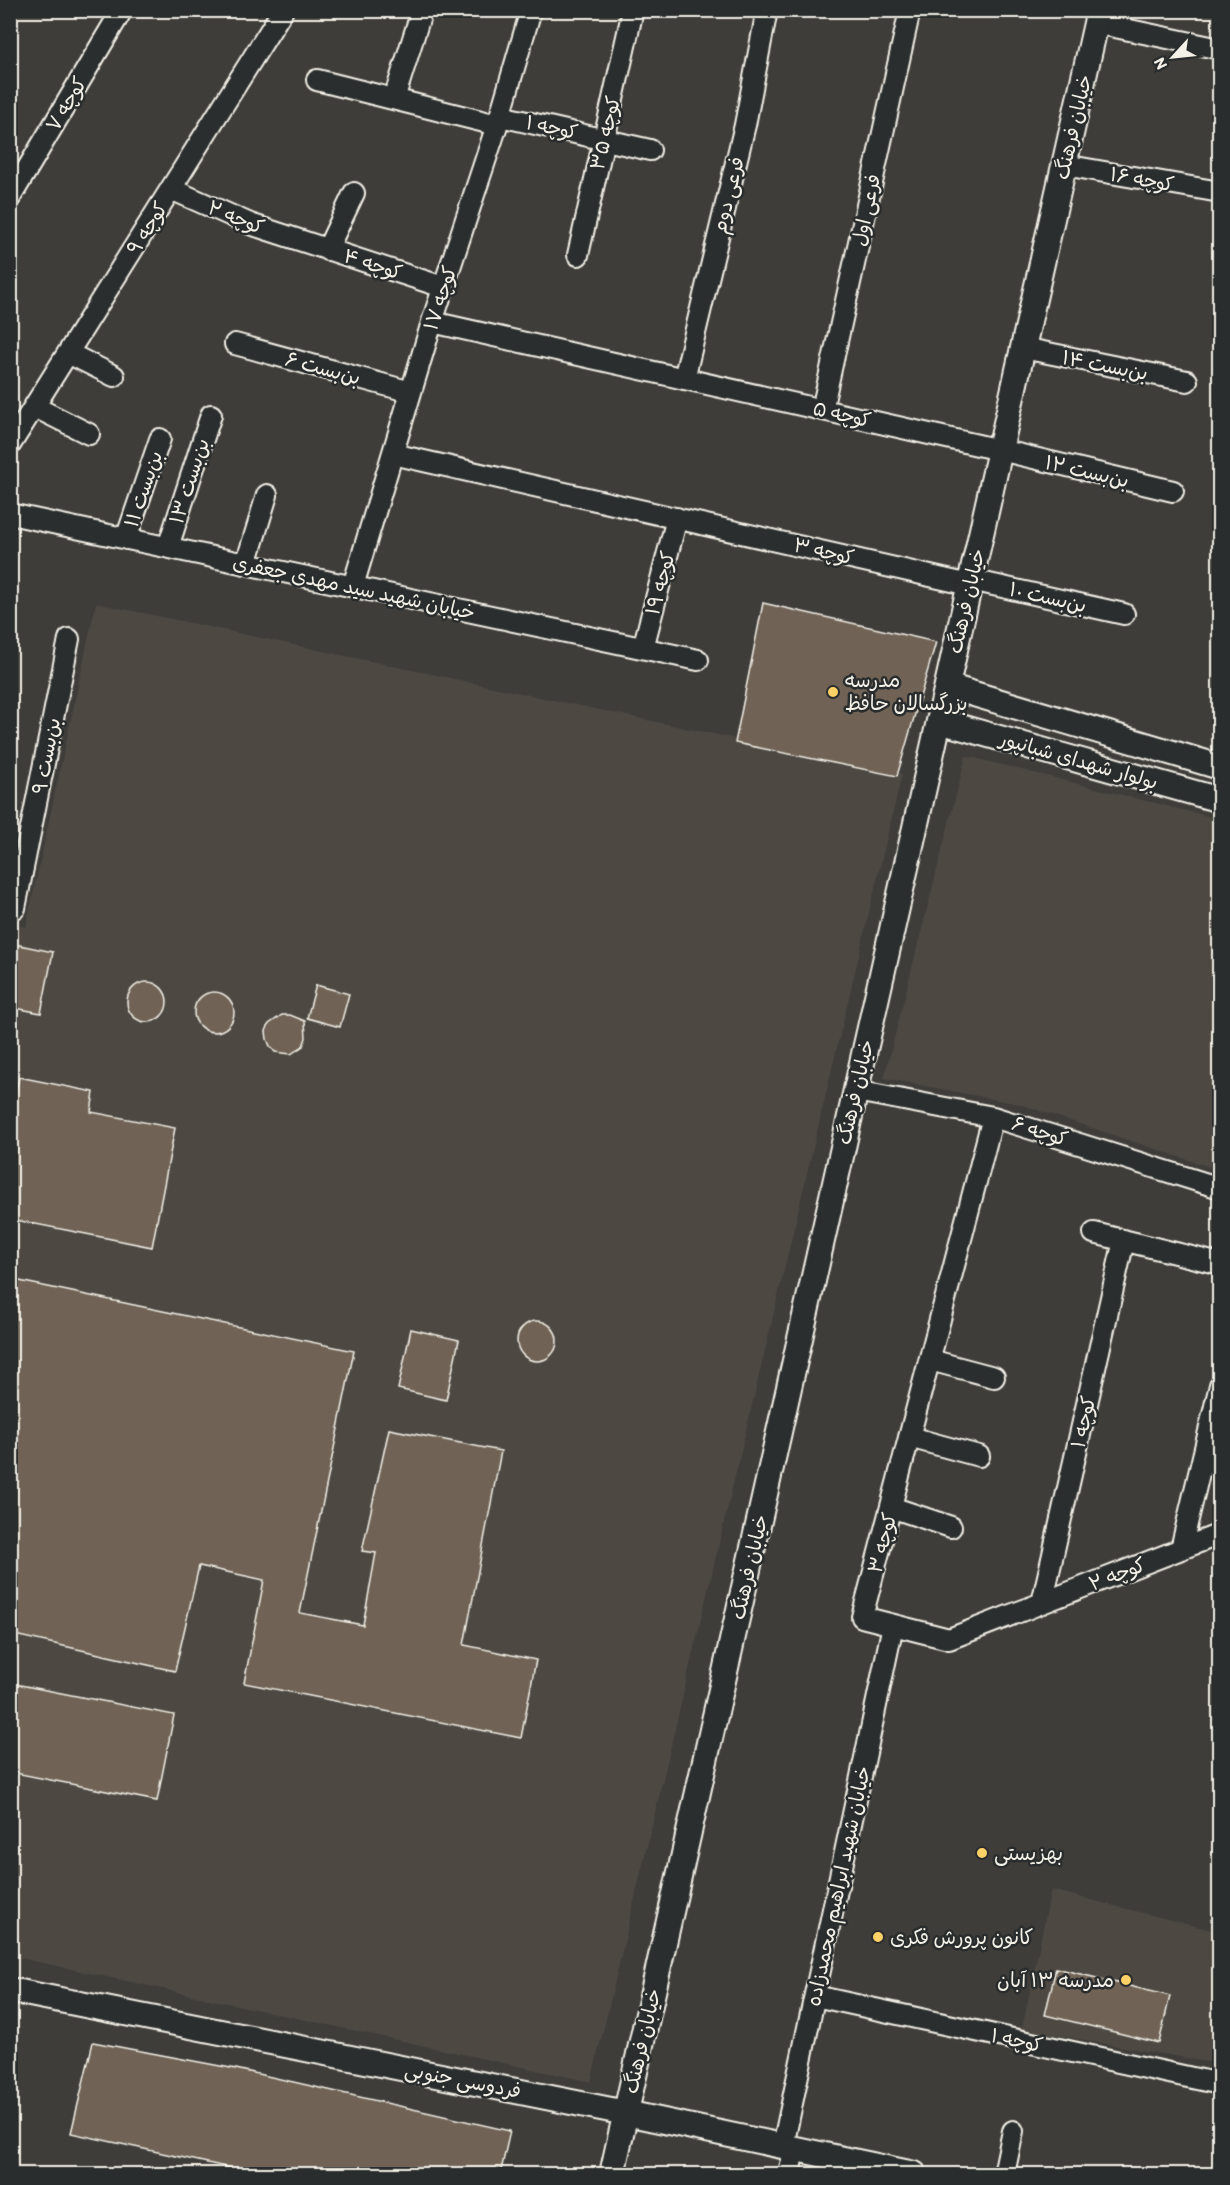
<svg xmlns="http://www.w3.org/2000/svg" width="1230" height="2185" font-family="Itim,'Playpen Sans Arabic',sans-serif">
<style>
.built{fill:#4d4842}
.building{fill:#6f6356;stroke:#f4f1e8;stroke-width:1.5}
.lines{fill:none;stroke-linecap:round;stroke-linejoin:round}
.minor-casing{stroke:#f4f1e8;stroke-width:24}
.tertiary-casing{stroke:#f4f1e8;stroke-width:28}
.minor{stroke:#2a2d2e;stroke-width:20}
.tertiary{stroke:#2a2d2e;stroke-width:24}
.poi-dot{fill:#ffd166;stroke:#2a2d2e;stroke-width:2}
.labels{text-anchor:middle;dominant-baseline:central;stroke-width:5;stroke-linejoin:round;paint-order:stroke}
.street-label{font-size:20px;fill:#f4f1e8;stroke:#2a2d2e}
.poi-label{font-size:20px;fill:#f4f1e8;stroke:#2a2d2e;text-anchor:start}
</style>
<rect width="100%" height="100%" fill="#3f3d3a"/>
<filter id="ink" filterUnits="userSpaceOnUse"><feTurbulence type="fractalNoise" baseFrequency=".0167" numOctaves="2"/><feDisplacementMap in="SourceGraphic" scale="12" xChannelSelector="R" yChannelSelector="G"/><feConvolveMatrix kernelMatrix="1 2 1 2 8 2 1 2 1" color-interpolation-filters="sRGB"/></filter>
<g filter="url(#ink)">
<path class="built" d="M96,603L902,774L591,2082L11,1956V924L26,927Z
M966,756L1219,819V1170L1019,1104L884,1078Z
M1051,1890L1219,1932V2064L1022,2029Z"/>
<path class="building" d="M763,603L936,642L897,776L735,743Z
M10,943L53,952L41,1013L10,1007Z
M127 1002a20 20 0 1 1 40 0a20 20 0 1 1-40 0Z
M316,985L349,994L340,1027L307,1018Z
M194 1012a20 20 0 1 1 40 0a20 20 0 1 1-40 0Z
M282,1015H290L305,1021L306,1038L303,1046L291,1054L275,1052L270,1046L267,1039L266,1031L269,1024Z
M19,1077L94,1092L91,1112L175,1128L152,1247L10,1219V1120Z
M10,1279L354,1351L300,1613L363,1625L376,1553L362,1551L389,1429L501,1451L464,1645L536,1660L521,1738L244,1683L264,1580L199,1566L175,1671L10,1634Z
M517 1341a20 20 0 1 1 40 0a20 20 0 1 1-40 0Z
M411,1329L459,1340L446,1400L398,1389Z
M10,1683L174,1715L157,1801L10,1772Z
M1056,1968L1170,1996L1159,2043L1045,2015Z
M93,2042L236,2069L510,2131L500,2175H262L71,2133Z"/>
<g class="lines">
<g class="minor-casing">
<path id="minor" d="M1096,23L1220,49
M317,80L497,125
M394,99L422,10
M500,116L650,150
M1064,165L1220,192
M171,189L250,224L443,287
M10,198L122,10
M327,250L354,193
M578,255L633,10
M432,322L1000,450L1173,491
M235,344L411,392
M1023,348L1187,381
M68,353L114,376
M684,379L745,125L767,10
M35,407L89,434
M822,410L910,10
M10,445L283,10
M393,454L970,585
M10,514L698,660
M126,539L160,439
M168,547L211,415
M246,564L267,495
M971,580L1124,614
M353,586L432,322L500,116L531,10
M643,648L677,518
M10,907L15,908L69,639
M856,1091L993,1117L1220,1188
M993,1117L862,1617L949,1639L1220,1534
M1094,1233L1220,1264
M930,1360L994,1377
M909,1437L979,1456
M891,1507L951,1527
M1181,1549L1220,1385
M1042,1603L1124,1240
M815,1996L1220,2084
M783,2146L893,1625
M789,2174L794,2149
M1004,2174L1013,2131"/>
</g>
<g class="tertiary-casing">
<path id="tertiary" d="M947,686L1220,767
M939,721L1220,800
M10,1990L626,2113L914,2174
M612,2174L1099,10"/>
</g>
<use href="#minor" class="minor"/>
<use href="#tertiary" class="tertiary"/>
</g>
</g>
<g class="poi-dot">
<circle cx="833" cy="692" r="6"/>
<circle cx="982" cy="1853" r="6"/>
<circle cx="878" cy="1937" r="6"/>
<circle cx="1126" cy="1980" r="6"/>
</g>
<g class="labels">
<g class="street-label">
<text transform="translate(66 104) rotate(-59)">کوچه ۷</text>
<text transform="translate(552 127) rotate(12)">کوچه ۱</text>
<text transform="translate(1073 127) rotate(-77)">خیابان فرهنگ</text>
<text transform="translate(605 133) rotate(-77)">کوچه ۳۵</text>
<text transform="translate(1142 179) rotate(10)">کوچه ۱۶</text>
<text transform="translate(728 195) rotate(-76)">فرعی دوم</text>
<text transform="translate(866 210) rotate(-78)">فرعی اول</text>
<text transform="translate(236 217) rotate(22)">کوچه ۲</text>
<text transform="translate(147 228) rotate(-58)">کوچه ۹</text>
<text transform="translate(373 264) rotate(18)">کوچه ۴</text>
<text transform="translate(440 298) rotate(-72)">کوچه ۱۷</text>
<text transform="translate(1105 365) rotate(11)">بن‌بست ۱۴</text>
<text transform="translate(323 368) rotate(15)">بن‌بست ۶</text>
<text transform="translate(842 414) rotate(13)">کوچه ۵</text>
<text transform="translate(1087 471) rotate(13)">بن‌بست ۱۲</text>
<text transform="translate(189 481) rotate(-72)">بن‌بست ۱۳</text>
<text transform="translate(143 489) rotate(-71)">بن‌بست ۱۱</text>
<text transform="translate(824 551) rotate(13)">کوچه ۳</text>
<text transform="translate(660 583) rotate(-75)">کوچه ۱۹</text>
<text transform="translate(354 587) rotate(12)">خیابان شهید سید مهدی جعفری</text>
<text transform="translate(1048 597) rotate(13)">بن‌بست ۱۰</text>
<text transform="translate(966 601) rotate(-77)">خیابان فرهنگ</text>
<text transform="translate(46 756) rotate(-79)">بن‌بست ۹</text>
<text transform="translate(1079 760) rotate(16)">بولوار شهدای شبانپور</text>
<text transform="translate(855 1092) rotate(-77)">خیابان فرهنگ</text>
<text transform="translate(1040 1131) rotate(18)">کوچه ۶</text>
<text transform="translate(1083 1422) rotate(-77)">کوچه ۱</text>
<text transform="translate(882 1543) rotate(-75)">کوچه ۳</text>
<text transform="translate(749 1567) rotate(-77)">خیابان فرهنگ</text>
<text transform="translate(1117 1574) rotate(-21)">کوچه ۲</text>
<text transform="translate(838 1886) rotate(-78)">خیابان شهید ابراهیم محمدزاده</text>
<text transform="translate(1017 2040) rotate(12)">کوچه ۱</text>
<text transform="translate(642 2041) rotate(-77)">خیابان فرهنگ</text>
<text transform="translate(463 2080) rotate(11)">فردوسی جنوبی</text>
</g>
<g class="poi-label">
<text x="845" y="680">مدرسه<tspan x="845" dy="23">بزرگسالان حافظ</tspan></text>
<text x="994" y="1853">بهزیستی</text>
<text x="890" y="1937">کانون پرورش فکری</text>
<text x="1114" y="1980" text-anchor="end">مدرسه ۱۳ آبان</text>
</g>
</g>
<rect width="1230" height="2185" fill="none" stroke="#2a2d2e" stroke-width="36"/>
<rect x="18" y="18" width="1194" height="2149" fill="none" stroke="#f4f1e8" stroke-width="2" filter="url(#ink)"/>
<g transform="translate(1173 57) rotate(243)" stroke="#2a2d2e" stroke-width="4.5" paint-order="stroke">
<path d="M0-4.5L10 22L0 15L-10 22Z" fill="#f4f1e8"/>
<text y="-9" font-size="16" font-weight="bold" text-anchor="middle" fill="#f4f1e8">N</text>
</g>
</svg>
